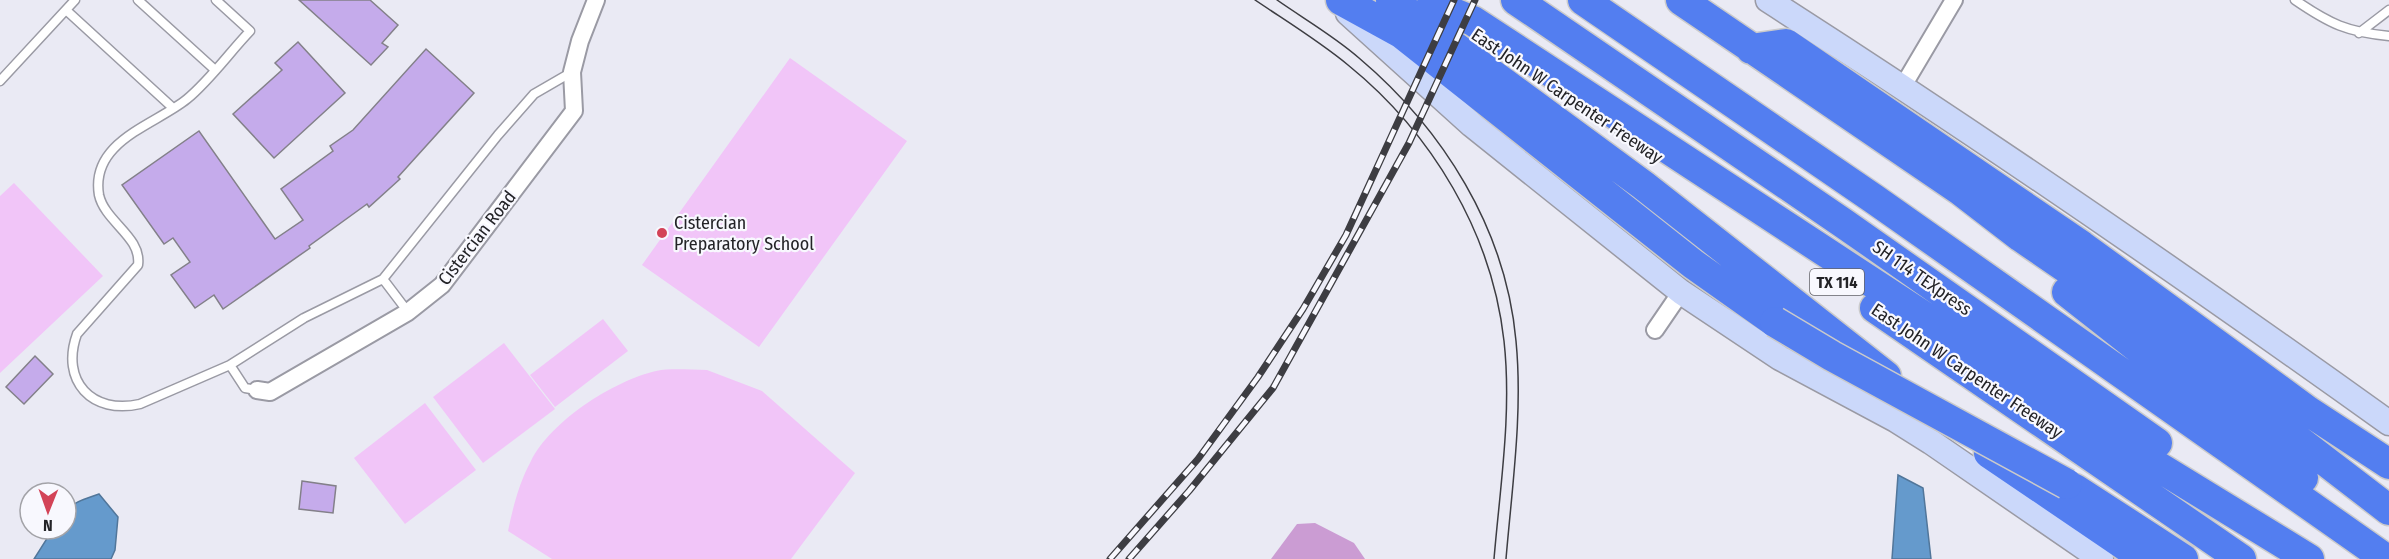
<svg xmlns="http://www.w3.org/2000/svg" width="2389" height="559" font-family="'Fira Sans Condensed',sans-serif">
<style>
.green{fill:#f1c5f8}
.forest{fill:#cb9cd3}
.water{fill:#659acc;stroke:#51769a;stroke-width:1.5}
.building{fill:#c5abeb;stroke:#838089;stroke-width:1.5}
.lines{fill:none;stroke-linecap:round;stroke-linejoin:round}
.service-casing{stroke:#9a9aa4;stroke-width:11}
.minor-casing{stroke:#9a9aa4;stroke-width:20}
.secondary-casing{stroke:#9a9aa4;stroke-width:27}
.motorway-casing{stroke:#cacacb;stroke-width:33}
.service{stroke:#fff;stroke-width:8}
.minor{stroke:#fff;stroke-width:16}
.secondary{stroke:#cbd8fa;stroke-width:24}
.motorway{stroke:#537ef0;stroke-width:30}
.tram{stroke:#3d3d42;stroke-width:1.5}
.rail-casing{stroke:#3d3d42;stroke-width:7}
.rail{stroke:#f8f8fe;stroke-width:4.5;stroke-dasharray:14;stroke-linecap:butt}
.motorway-bridge-casing{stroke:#cacacb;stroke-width:33;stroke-linecap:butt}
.motorway-bridge{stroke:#537ef0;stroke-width:30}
.poi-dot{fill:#d34357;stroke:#f8f8fe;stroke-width:2}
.labels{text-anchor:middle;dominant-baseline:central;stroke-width:4.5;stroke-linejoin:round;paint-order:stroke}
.shield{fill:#f8f8fe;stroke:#636368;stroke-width:1.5}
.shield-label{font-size:16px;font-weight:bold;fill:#232327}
.street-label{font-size:18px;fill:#232327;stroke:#f8f8fe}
.poi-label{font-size:18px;fill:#232327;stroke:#f8f8fe;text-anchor:start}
</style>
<rect width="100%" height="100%" fill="#eaeaf4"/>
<path class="green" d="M790,58L907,141L759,347L642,265Z
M14,183L103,276L0,373V196Z
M603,319L628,351L555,407L530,375Z
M504,343L555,409L483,463L433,397Z
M707,370L762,391L855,473L791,559H552L508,531C513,507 519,483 531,461C551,421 613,381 656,371C671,368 690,370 707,370Z
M425,403L476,470L405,524L354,458Z"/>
<path class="forest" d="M1315,523L1354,543L1365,559H1271L1297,524Z"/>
<path class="water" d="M1898,475L1923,488L1931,559H1892Z
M99,494L118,517L115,550L111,559H34L53,529H66C66,501 75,503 99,494Z"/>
<path class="building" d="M299,0H370L398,25L382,43L388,47L371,65Z
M298,42L345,93L274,158L233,114L282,70L275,63Z
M426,49L474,93L398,177L400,179L369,207L367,204L309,246L310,248L223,309L214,295L195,308L171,275L190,262L173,238L164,244L122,185L199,131L275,239L303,220L281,189L333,151L330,146L353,130Z
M35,356L53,374L24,404L6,387Z
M302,481L336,486L333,513L299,509Z"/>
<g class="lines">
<g class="service-casing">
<path id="service" d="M138,0L214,69
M216,0L250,31C229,53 210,80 187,99C155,125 90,141 99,195C105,222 142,237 138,265L77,334C60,381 92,415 140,404L230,365L304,318L383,279L498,135L534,94L572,72
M2295,0C2330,24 2347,32 2389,36
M66,10L173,108
M2359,33L2389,10
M0,81L75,0
M383,279L408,312
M230,365L245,388L257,390"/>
</g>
<g class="minor-casing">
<path id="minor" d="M1903,86L1954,0
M1655,330L1681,292
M257,390L270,392L408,312L442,285L574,111L572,72L580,41L596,0"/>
</g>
<g class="secondary-casing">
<path id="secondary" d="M1768,0C1979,135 2185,277 2389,423
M1348,13L1472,125L1681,292L1780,358L1896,420L1931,442L2101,559"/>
</g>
<g class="motorway-casing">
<path id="motorway" d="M1341,0L1401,33L1693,264L1775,322
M1391,0L1643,185L1886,376
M1516,0L1843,223L2157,443
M1583,0L1874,199L2386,559
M1681,0L1960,190L2021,237L2088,283L2229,387L2389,510
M1432,4L1473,21L2082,420L2309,559
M1751,49L1786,44L2082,246L2308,411L2389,464
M2067,292L2303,478
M1875,308L2241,559
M1989,453L2145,559
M2075,489L2183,559"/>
</g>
<use href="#service" class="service"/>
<use href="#minor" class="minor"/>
<use href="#secondary" class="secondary"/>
<use href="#motorway" class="motorway"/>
<path class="tram" d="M1255,0C1286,21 1319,41 1348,65C1432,133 1492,233 1504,341C1512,413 1500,487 1494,559
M1277,0C1304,19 1334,36 1359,58C1443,129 1506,229 1516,341C1523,413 1512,487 1506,559"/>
<g class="rail-casing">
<path id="rail" d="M1110,559L1198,459L1258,377L1303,309L1346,235L1454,0
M1129,559L1189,491L1273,388L1409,143L1475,0"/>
</g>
<use href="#rail" class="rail"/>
<g class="motorway-bridge-casing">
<path id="motorway-bridge" d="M1775,322L1832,356L2067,484"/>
</g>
<use href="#motorway-bridge" class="motorway-bridge"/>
</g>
<circle class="poi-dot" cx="662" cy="233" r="6"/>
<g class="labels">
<rect class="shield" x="1810" y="269" width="54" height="26" rx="4.5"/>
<g class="shield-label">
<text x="1837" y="282">TX 114</text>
</g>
<g class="street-label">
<text transform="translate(1567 96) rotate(34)">East John W Carpenter Freeway</text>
<text transform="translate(477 238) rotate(-52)">Cistercian Road</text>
<text transform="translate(1922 278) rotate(35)">SH 114 TEXpress</text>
<text transform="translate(1967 371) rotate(34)">East John W Carpenter Freeway</text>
</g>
<g class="poi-label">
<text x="674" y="223">Cistercian<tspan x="674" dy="21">Preparatory School</tspan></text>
</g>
</g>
<g transform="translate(48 511) rotate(181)"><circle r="28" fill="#f8f8fe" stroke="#a3a3a8" stroke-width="1.5"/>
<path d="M0-4.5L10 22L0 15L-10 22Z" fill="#d34357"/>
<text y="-9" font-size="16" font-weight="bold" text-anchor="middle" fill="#232327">N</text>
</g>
</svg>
